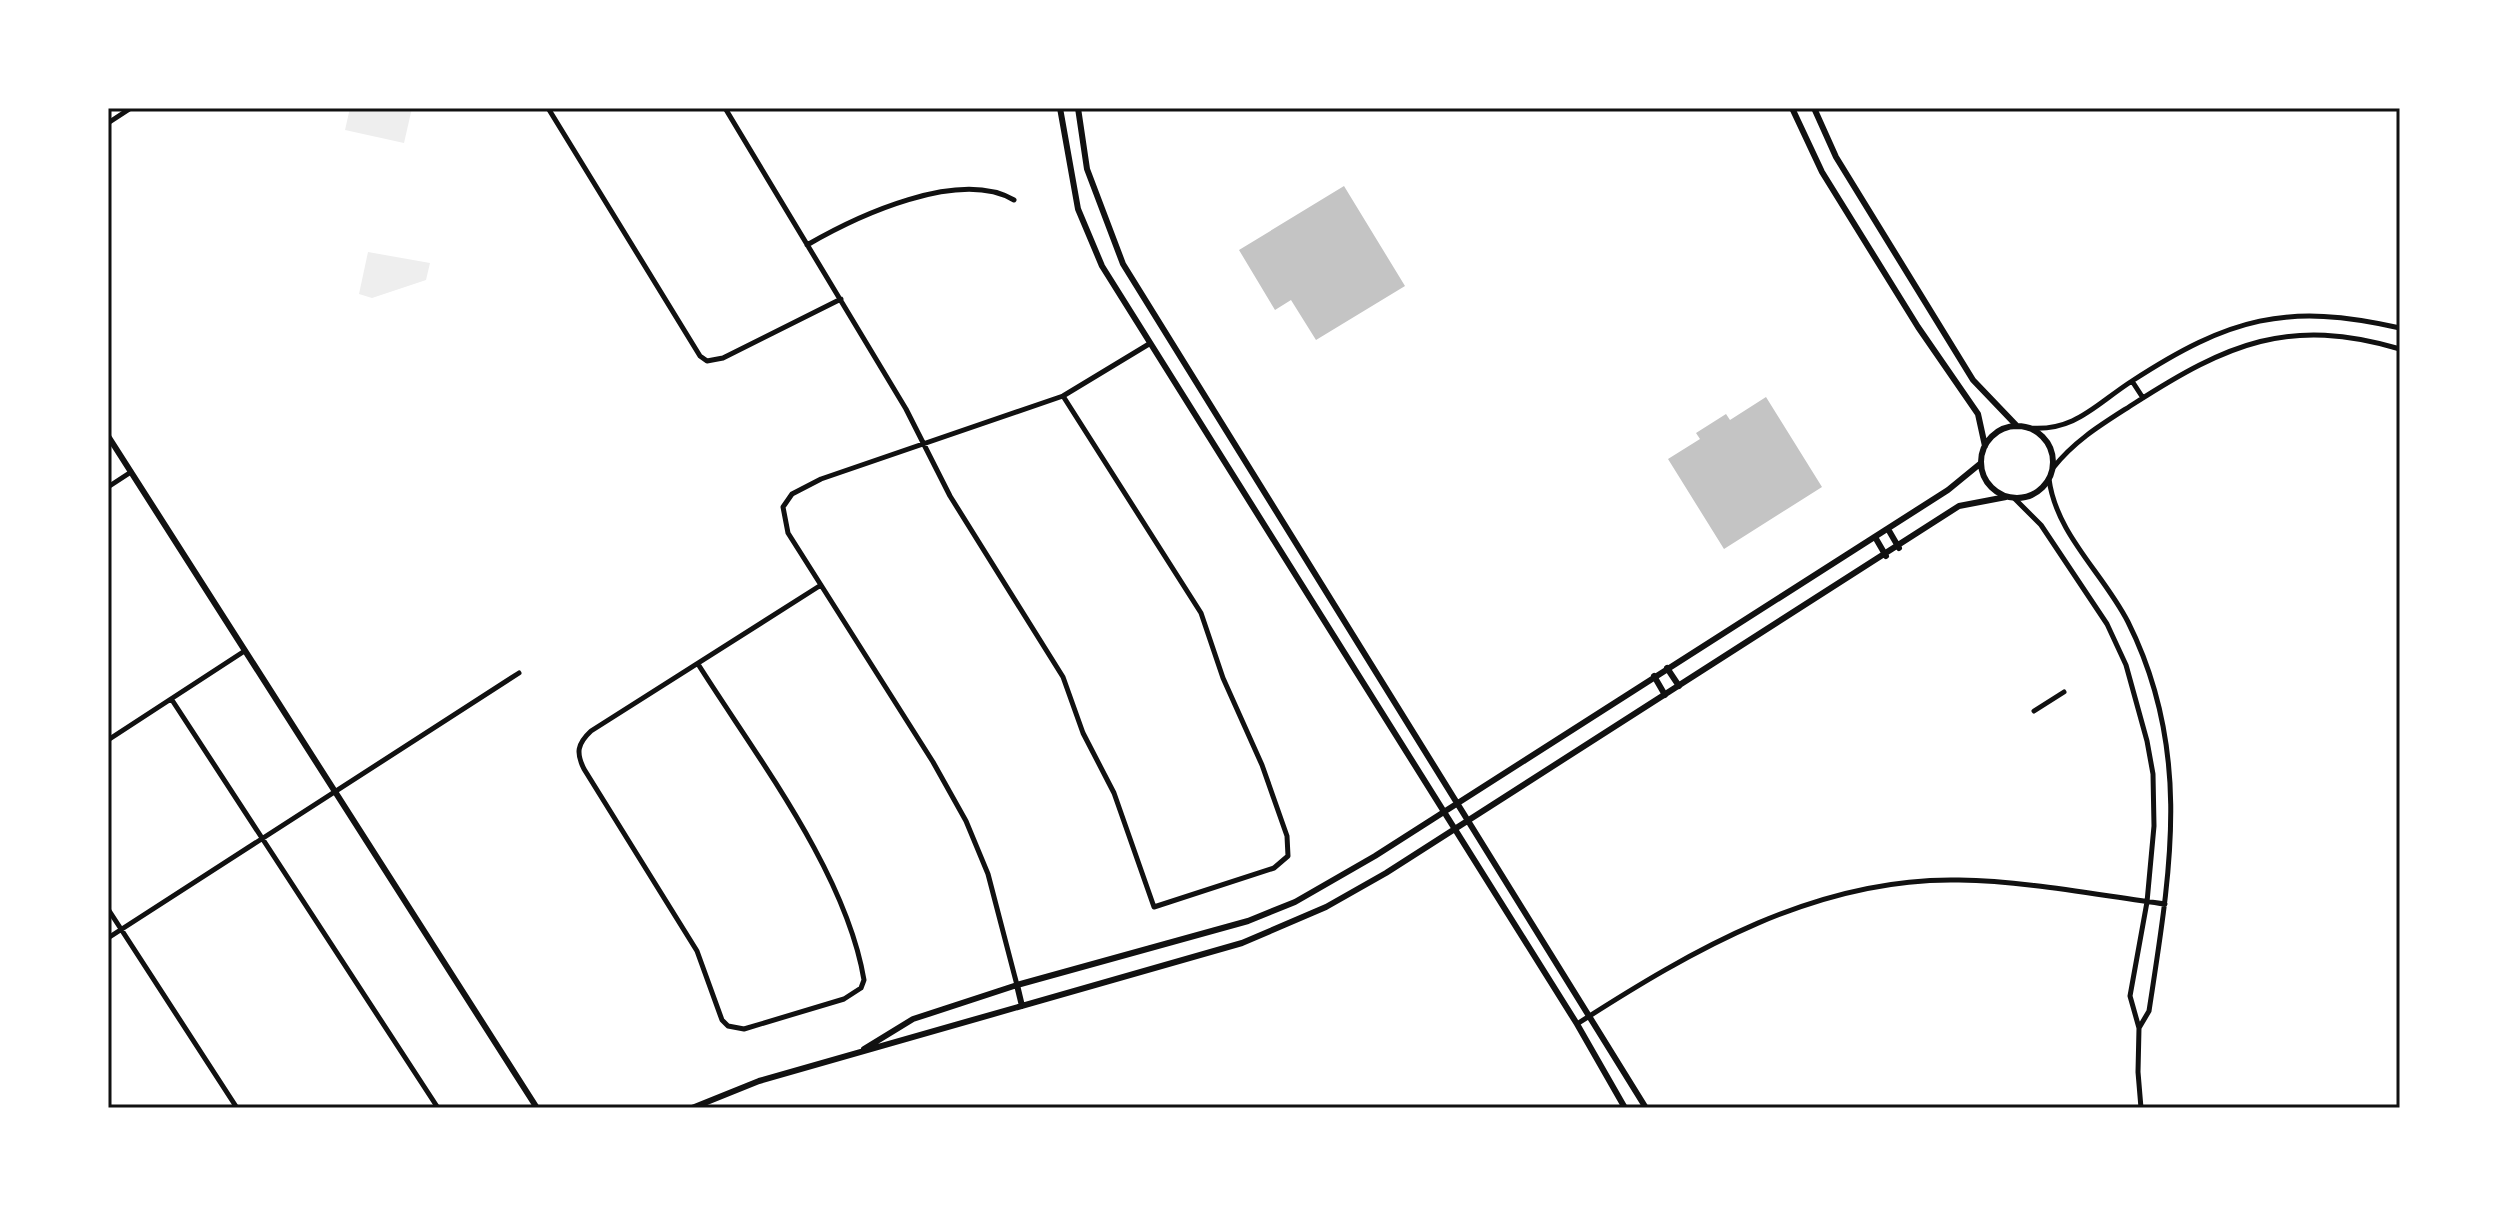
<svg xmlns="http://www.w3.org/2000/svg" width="2508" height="1216" font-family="Raleway,sans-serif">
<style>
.green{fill:#eee}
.building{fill:#c4c4c4}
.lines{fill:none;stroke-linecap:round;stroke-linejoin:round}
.minor{stroke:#111;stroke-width:5}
.tertiary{stroke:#111;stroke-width:6}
.neatline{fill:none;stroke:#111;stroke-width:3}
</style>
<rect width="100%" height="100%" fill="#fff"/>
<path class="green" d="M350,108H412L404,143L345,130Z
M368,252L430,263L426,280L372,298L359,294Z"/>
<path class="building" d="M1344,186L1405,286L1316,340L1291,300L1275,310L1239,250Z
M1766,397L1822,487L1724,549L1668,459L1700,439L1696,433L1726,414L1730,420Z"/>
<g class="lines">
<path class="minor" d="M548,108L700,356L707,361L723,358L841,299
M725,108L906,409L950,496L1063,677L1083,733L1114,793L1154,907L1274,868L1288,856L1287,836L1262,765L1223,678L1201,613L1063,396
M108,123L131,108
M807,245C857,216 959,168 1014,200
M2132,381L2143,398
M2029,428C2075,432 2096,404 2132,381C2229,318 2286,302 2400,328
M2053,468C2076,439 2104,423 2135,403C2227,344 2289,316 2400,349
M2049,479C2056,534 2103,573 2128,622C2193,752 2170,873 2149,1011L2139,1028
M108,487L131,472
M2015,499L2041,525L2107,624L2126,665L2147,741L2153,774L2154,826L2147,902L2130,996L2139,1028L2138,1072L2141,1108
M698,664C756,756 846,872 864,980L861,988L844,999L744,1029L728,1026L722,1020L697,951L584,769C576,753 577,744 591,731L821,585
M172,700L438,1108
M2034,711L2064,692
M108,740L243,652
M108,909L237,1108
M108,938L519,673
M1017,985L988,874L966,821L933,762L788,533L783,507L792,494L821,479L1063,396L1149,344
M1577,1024C1692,950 1817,877 1959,880C2027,881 2097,895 2165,904"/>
<path class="tertiary" d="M1060,108L1078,209L1102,266L1577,1024L1625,1108
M1078,108L1087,169L1123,264L1646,1108
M1792,108L1822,172L1918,327L1978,414L1985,446
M1814,108L1836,157L1973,380L2017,426
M1981 462a36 36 0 1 1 72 0a36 36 0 1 1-72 0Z
M108,436L537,1108
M1888,529L1899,548
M1875,537L1886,556
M1667,668L1679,686
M1654,676L1665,695
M1017,985L1022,1006
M864,1049L913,1019L1017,985L1248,921L1295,902L1375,856L1948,490L1981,463
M692,1108L759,1081L1242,943L1326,907L1386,873L1959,506L2006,497"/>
</g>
<rect width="2508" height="1216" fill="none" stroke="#ffffff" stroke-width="220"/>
<rect x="110" y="110" width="2288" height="996" class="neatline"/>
</svg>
